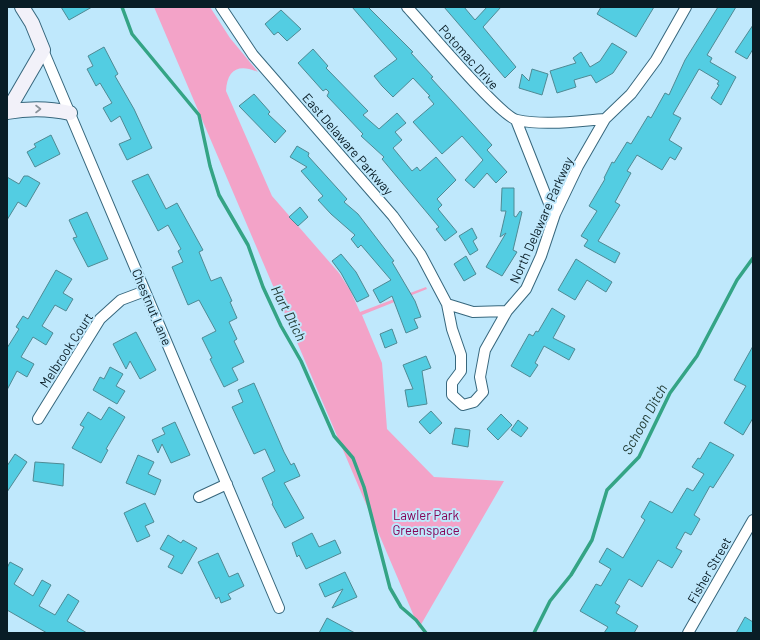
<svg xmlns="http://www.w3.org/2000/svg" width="760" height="640" font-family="Barlow,sans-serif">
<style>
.green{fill:#f3a3c8}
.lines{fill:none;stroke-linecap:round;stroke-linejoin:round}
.stream{stroke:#34a485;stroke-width:3.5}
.building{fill:#53cde2;stroke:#4f8a94}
.street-casing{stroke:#37677d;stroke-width:12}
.secondary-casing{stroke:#37677d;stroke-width:16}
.street{stroke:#fff;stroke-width:10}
.secondary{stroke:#f2f1f9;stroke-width:14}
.oneway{stroke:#89929a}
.labels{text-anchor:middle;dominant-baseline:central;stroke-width:4;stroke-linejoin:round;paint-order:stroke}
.street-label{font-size:13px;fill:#091d26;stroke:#bfe8fc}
.park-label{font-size:13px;fill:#850256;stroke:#bfe8fc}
.water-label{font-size:14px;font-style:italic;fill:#1c342c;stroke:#bfe8fc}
</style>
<rect width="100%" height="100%" fill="#bfe8fc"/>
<path class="green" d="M154,7H210L230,38L258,72C238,63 227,70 226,91L272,196L339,273L350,290L360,312L426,287L427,289L362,315L382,363L387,429L434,477L504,481L419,628Z"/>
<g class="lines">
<path class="stream" d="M122,7L132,34L199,115L210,166L219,195L248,245L263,287L281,326L301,361L334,436L353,458L364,487L390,588L401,607L416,620L426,633
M534,633L550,601L571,575L592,540L607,490L639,457L670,393L697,356L737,280L753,258"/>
</g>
<path class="building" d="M61,7H92L69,20Z
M352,7H368L413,52L411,53L433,77L431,78L492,145L487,150L507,172L496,183L487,173L474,188L465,180L483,160L462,136L442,154L413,122L434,104L428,97L430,96L413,78L393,97L382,86L374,76L397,59Z
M444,7H464L475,20L487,7H501L483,27L516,67L505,78Z
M601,7H654L636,37L597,14Z
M718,7H736L707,55L712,58L710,62L736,77L721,105L711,98L719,85L717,84L719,81L699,69L673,114L681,118L669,140L682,148L675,160L670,157L662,170L637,155L627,171L631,173L615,202L620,205L598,241L620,253L615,263L584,246L588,240L581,236L597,211L589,206L605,179L604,178L612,162L614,163L627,142L631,144L648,116L651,118L665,93L669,95L685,60Z
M281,10L301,29L287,41L278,32L274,35L265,24Z
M753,25V49L747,59L735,52Z
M612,43L627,52L613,73L596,83L591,75L574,80L576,87L557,93L550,71L576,63L573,58L581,52L590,67L600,61Z
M104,47L118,74L115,76L134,109L152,148L127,160L119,144L131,139L120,116L111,122L103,108L112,103L100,83L96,86L87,69L93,66L88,56Z
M313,49L328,66L326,68L368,111L363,115L379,129L397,113L406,123L395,132L402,140L393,148L412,171L417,167L420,171L436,157L456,180L437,199L442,205L438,209L457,232L445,241L436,229L439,227L382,159L384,157L361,136L363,134L327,96L329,92L326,89L323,91L298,63Z
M532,69L548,74L542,95L519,88L522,74L529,81Z
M254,94L270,112L268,114L286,131L275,143L239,106Z
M51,135L60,154L35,167L27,152L36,147L34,144Z
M297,146L309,153L308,156L347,199L344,202L358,214L394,261L392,262L415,301L421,317L414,319L418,328L406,333L392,296L380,303L373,290L391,280L361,245L358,248L351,239L355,235L331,214L318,200L323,196L301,171L307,167L290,157Z
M148,174L166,209L177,203L203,250L199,252L211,281L221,277L232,301L230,302L237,318L229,322L237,339L234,341L244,362L232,368L238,380L224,387L210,359L212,358L202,338L216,331L199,300L188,305L172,267L183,262L178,251L181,249L168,225L158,231L132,181Z
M24,176H28L40,183L26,207L18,202L7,220V177L19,184Z
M502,188H514V216L516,217L520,211L522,212L513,250L517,252L502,276L486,267L506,233L500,237L506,211H501Z
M300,207L308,217L298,226L289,217Z
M87,212L108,259L88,267L73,238L77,237L69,220Z
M472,228L477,238L473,241L478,250L470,255L459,236Z
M341,254L356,272L369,296L357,302L341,273L332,261Z
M466,256L476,274L464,281L454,264Z
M576,259L612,282L606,292L587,280L575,300L558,290Z
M56,270L72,279L63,293L73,299L66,311L55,305L42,326L53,333L46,345L33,337L21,357L34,364L27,377L17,371L7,390V348L19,329L16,327L23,316L28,319Z
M552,308L565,316L553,338L575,349L569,360L544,346L535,363L538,365L530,377L511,366L529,334L533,336L536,331L538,332Z
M392,329L397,343L385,348L380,334Z
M136,332L156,370L140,379L130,361L126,369L113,344Z
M753,346V418L743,435L724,423L746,386L734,380Z
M426,356L431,368L422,371L427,404L408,407L405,390L413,389L403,365Z
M110,367L123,374L116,386L125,391L117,404L93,390L100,377L104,379Z
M254,383L284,452L291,465L294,463L300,476L284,483L304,518L285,528L272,504L273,503L262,478L275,471L265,449L254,454L232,407L243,402L238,390Z
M109,407L125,417L106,449L108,450L101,463L72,448L84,427L80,425L88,412L101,420Z
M431,411L442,423L430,434L419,422Z
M501,414L512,425L498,440L487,429Z
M518,420L528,428L521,437L511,430Z
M175,422L190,455L171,463L162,444L158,453L152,440L165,434L162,428Z
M455,428L470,430L468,447L452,444Z
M710,442L734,455L713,488L710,486L694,515L700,519L691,535L685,532L676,548L682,551L672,568L658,560L642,587L629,579L615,603L620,606L616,613L638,626L634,633H604L608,627L580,611L596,584L601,586L611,569L599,562L607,548L623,558L645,520L641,517L650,501L672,513L687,488L693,491L704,474L692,467L698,458L700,459Z
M15,454L27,462L7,492V466Z
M138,455L154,462L148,474L161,480L155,495L126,483Z
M35,462L64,464L63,486L33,481Z
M145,503L154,522L145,526L150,536L137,542L124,513Z
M312,533L319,547L335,540L341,553L306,569L299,555L297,557L292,543Z
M168,535L181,543L183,540L197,548L182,574L168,567L174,556L160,549Z
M218,553L229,577L238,573L244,586L228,594L231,599L221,603L219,597L216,599L198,562Z
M10,562L23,569L14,584L33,596L42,580L51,585L39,606L55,615L68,594L79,601L67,621L87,633H47L7,610V568Z
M345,572L357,597L332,608L343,589L325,597L319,584Z
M745,617L753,622V633H736Z
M327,618L355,633H319Z"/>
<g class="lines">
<g class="street-casing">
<path id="street" d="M221,7L253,55L393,216L421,255L447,304L452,329L461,355V371L452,383V395L463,405L474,402L483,392L480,377L485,350L507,311L526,289L541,256L555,214L578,166L605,119L631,94L656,60L686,7
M407,7C425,26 499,116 517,120C545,126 577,121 605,119
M43,50L279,608
M516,120L554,216
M447,304L473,312L507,311
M38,419L100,319L121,300L145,291
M199,497L227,484
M688,633L753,520"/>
</g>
<g class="secondary-casing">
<path id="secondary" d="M7,112L43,50L32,23L22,7
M7,112C29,108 48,108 70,113"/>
</g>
<use href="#street" class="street"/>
<use href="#secondary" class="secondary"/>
</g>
<defs><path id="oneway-chevron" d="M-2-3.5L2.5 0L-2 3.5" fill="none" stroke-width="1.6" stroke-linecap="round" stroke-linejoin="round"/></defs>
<use class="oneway" href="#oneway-chevron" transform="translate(38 109)"/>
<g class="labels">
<g class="street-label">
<text transform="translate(469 57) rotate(48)">Potomac Drive</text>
<text transform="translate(348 144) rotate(49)">East Delaware Parkway</text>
<text transform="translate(541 220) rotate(-66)">North Delaware Parkway</text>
<text transform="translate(152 307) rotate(67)">Chestnut Lane</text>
<text transform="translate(66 350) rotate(-57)">Melbrook Court</text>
<text transform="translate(709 570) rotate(-60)">Fisher Street</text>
</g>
<g class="park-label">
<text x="426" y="515">Lawler Park<tspan x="426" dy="15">Greenspace</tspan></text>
</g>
<g class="water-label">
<text transform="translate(289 313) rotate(63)">Hart Dtich</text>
<text transform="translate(644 419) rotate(-61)">Schoon Ditch</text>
</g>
</g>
<rect width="760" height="640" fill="none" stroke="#091d26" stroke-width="16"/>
</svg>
